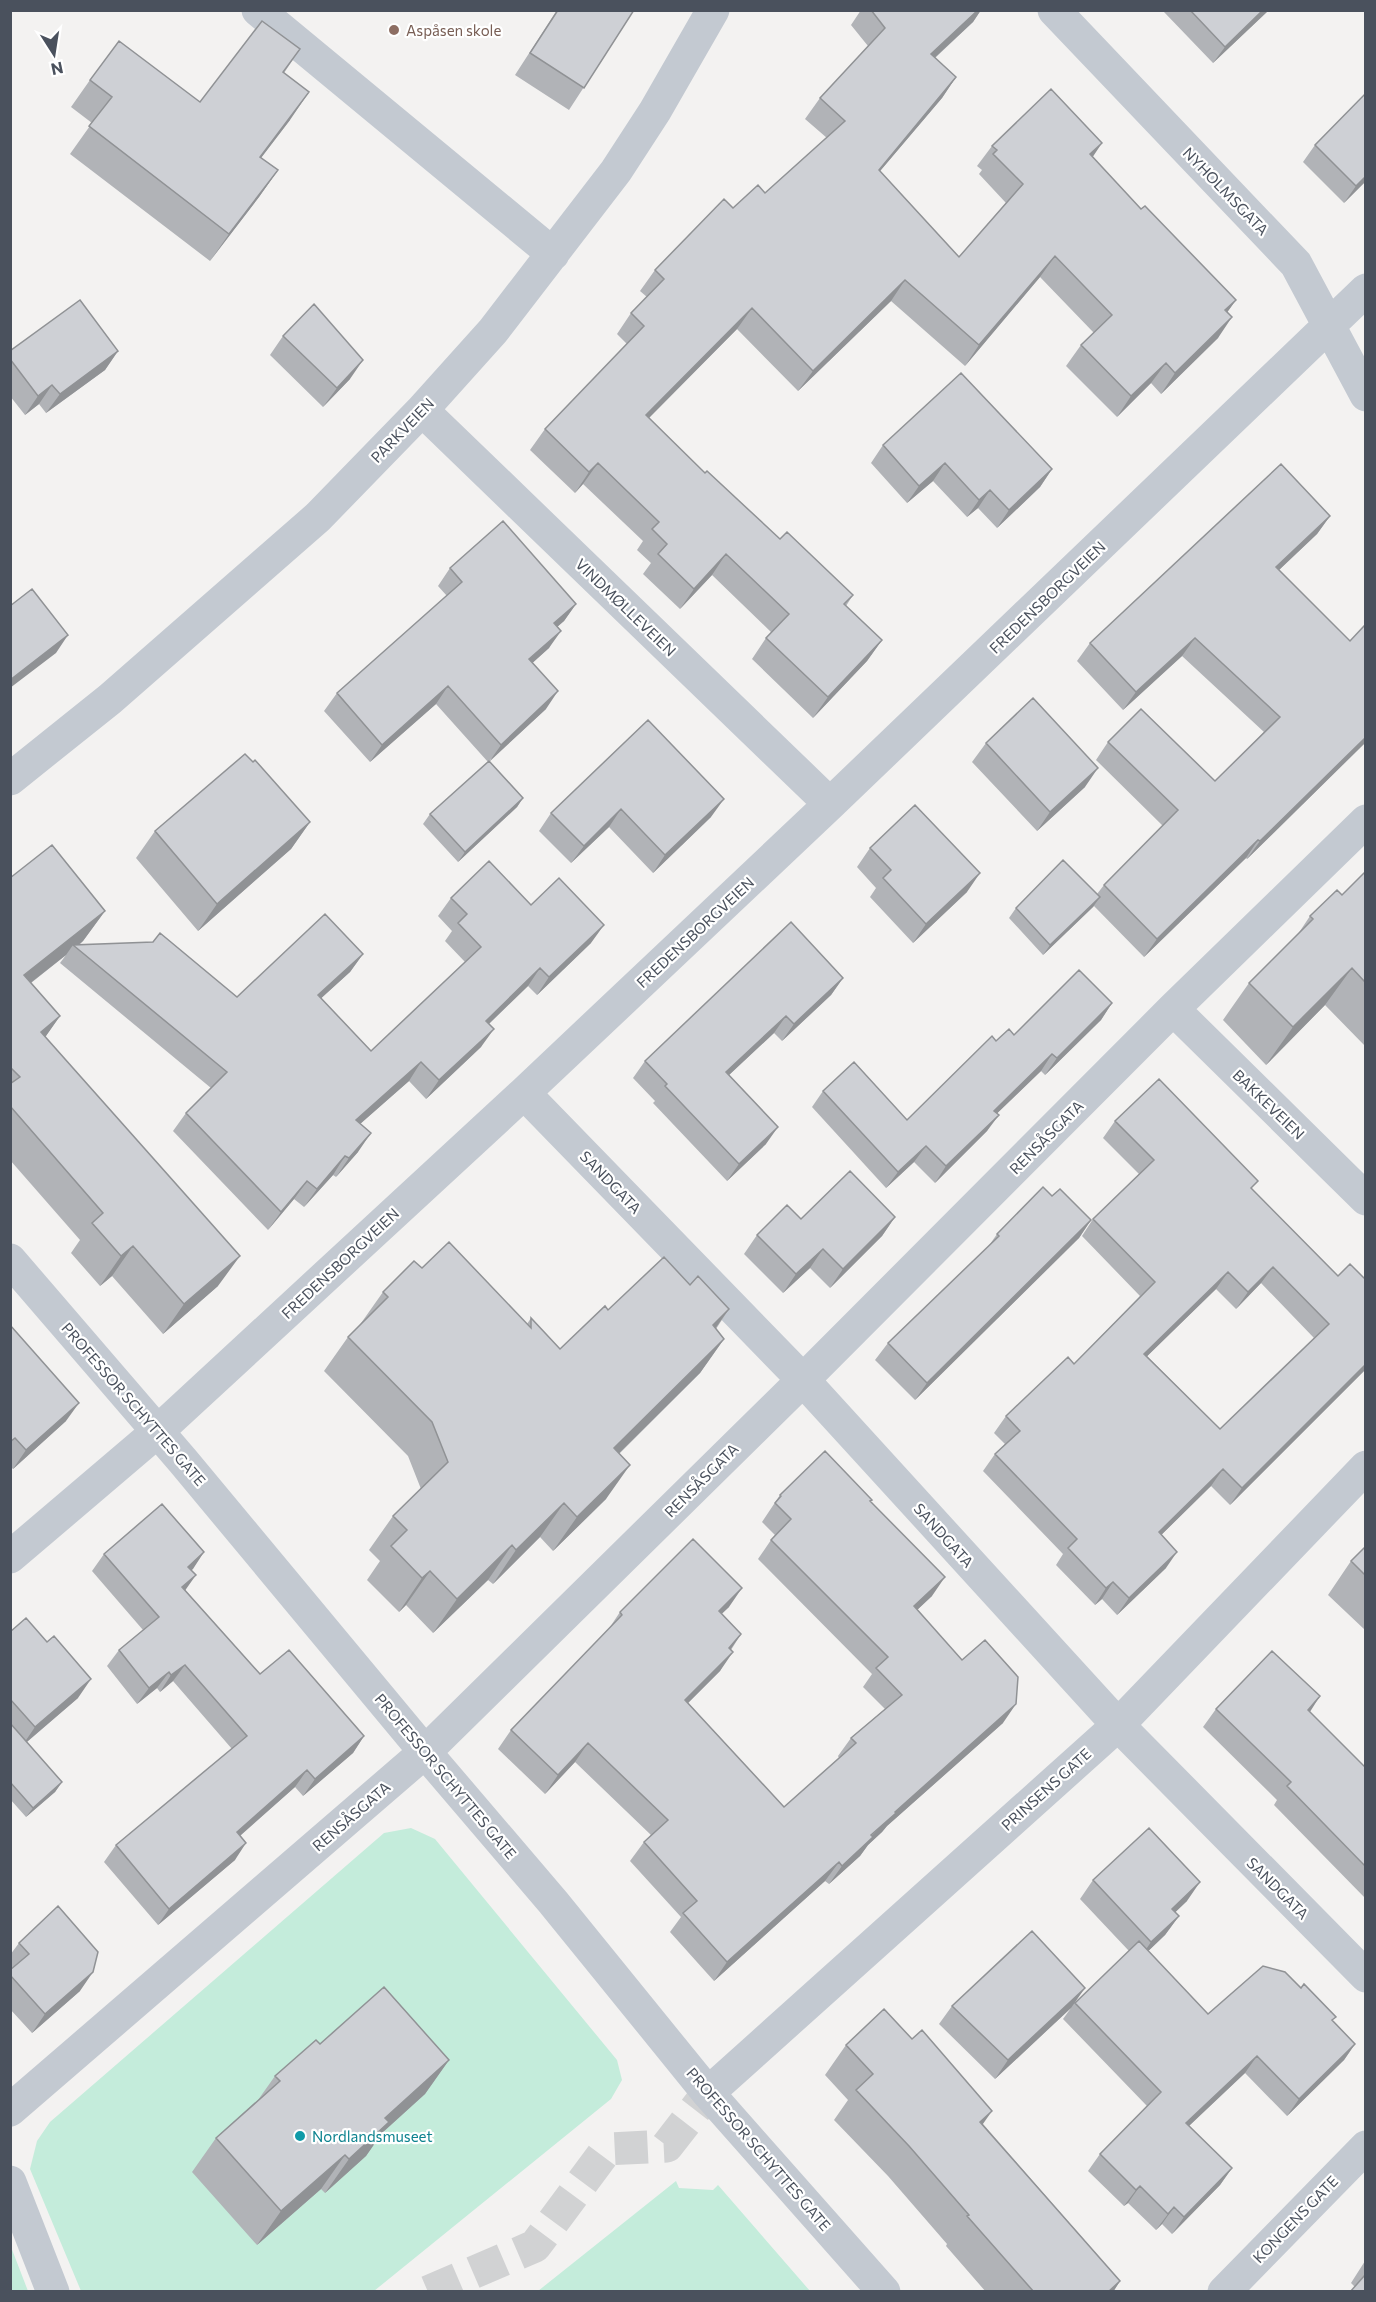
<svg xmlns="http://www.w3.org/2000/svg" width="1376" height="2302" font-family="Commissioner,sans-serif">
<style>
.green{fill:#c4ecdb}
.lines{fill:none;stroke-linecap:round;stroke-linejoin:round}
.minor-tunnel{stroke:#d1d2d3;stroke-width:33;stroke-dasharray:33 16;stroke-linecap:butt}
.minor{stroke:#c3c9d1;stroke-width:33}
.wall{fill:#b1b3b7;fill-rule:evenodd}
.shaded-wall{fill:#909295}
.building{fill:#ced0d5;stroke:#909295;stroke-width:1.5;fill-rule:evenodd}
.education-dot{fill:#8d6e63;stroke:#fff;stroke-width:2}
.culture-dot{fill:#0f9aa8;stroke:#fff;stroke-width:2}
.labels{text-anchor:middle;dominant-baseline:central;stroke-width:4.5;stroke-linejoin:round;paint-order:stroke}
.education-label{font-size:15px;fill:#785e54;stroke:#fff;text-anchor:start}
.street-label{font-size:15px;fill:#4a515d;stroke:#fff}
.culture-label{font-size:15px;fill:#0d838f;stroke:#fff;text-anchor:start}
</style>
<rect width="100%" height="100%" fill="#f3f2f1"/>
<path class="green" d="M411,1828L435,1839L617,2060L622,2080L611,2099L374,2291H81L30,2169L37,2141L50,2122L384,1833Z
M676,2181L679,2188L713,2190L718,2185L810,2291H538Z
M10,2247H11L28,2291H11Z"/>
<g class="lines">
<path class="minor-tunnel" d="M428,2292L535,2246L607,2149L667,2146L708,2093"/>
<path class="minor" d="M258,10L553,254
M1054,10L1296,264L1366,395
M422,410L830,804
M10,779L110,699L318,517L422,410L493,331L616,171L655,111L713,10
M1173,1009L1366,1199
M524,1093L803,1380L1118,1725L1366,1976
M10,1260L183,1461L425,1752L553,1902L708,2093L884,2292
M10,1557L158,1431L524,1093L830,804L1366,290
M708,2093L1118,1725L1366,1467
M10,2110L425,1752L803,1380L1173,1009L1366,821
M10,2182L53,2292
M1224,2292L1366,2147"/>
</g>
<path class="wall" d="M557,10H634L569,110L515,75Z
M861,10H981L973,22L935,58L956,77L942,98L880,171L959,257L1006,203L979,174L982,170L977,166L992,146L1092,157L1141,209L1236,300L1227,312L1218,338L1161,394L1151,383L1117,417L1066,366L1081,345L1094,333L1040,277L965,366L891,301L798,391L737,329L649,418L705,473L780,539L853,595L846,606L882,640L867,661L813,718L752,659L766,638L772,633L712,575L680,609L643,574L651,563L637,550L643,541L583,484L575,493L530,450L545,429L627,344L617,334L631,313L647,297L640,291L655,270L733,208L765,193L827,138L805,119L820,98L868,46L851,25Z
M1165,10H1269L1213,63L1164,12Z
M300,49L284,73L290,120L261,158L278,170L259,197L210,261L70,154L92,123L71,107L90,80L200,102Z
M1365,94V182L1344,203L1303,162L1315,145Z
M283,336L350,379L323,407L270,355Z
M10,351H118L105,370L46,413L39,404L25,415L10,396Z
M883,445L1052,469L1040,487L997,528L978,508L967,517L933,481L907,503L871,463Z
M1330,516L1317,534L1279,570L1365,743L1247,859L1246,858L1144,957L1094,906L1043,955L1009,918L1016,908L1097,894L1104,885L1163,826L1096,760L1108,742L1215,781L1264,732L1182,656L1123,710L1077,661L1090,643Z
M450,568L576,604L564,621L557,627L549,648L532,663L546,709L489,761L523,798L517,807L458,862L423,824L430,814L488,762L436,704L370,762L324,711L337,693L447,596L438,586Z
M648,720L711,817L653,873L609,827L571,863L539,831L551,813Z
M986,743L1085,787L1037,831L972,762Z
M310,822L291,849L198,931L136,858L155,831Z
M870,848L967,892L913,943L870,897L876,888L857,867Z
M1365,872V1046L1325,1005L1266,1065L1223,1020L1249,983L1298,934L1310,916L1342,895Z
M10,878L105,911L83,941L80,944L237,997L363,954L350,972L321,998L371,1051L465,962L445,941L452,931L438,916L451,898L531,905L591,943L537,995L528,986L489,1024L481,1047L426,1099L409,1081L360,1124L358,1152L336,1177L333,1175L304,1207L294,1199L268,1230L173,1131L186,1113L211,1088L60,963L66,955L31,983L60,1016L45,1037L218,1286L163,1334L112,1276L100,1286L71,1253L80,1240L10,1160Z
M843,978L831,995L782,1041L774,1033L729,1075L766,1144L727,1181L653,1103L655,1101L633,1078L645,1061Z
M1112,1003L1101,1020L1045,1075L1041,1071L997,1113L987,1131L935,1183L914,1162L886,1188L812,1107L823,1091L907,1120L996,1041Z
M1115,1121L1252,1189L1338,1276L1365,1279V1370L1230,1505L1211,1486L1161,1535L1166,1568L1117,1615L1102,1599L1095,1605L1056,1565L1063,1554L983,1471L995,1454L1005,1444L994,1433L1006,1416L1074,1364L1140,1296L1082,1236L1093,1219L1139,1174L1103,1138ZM1261,1283L1314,1338L1220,1429L1147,1356L1216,1289L1236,1309Z
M1052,1196L1091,1220L1079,1238L915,1400L875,1360L888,1343L986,1250L997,1234Z
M895,1217L882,1236L830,1288L810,1268L783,1293L744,1254L757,1235L801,1219Z
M422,1268L527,1324L531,1318L560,1349L608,1310L690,1285L729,1309L716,1329L724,1339L700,1373L619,1454L606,1499L553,1551L540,1537L493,1584L488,1580L433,1633L406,1605L399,1612L367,1580L380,1561L369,1550L393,1516L421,1489L408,1456L324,1371L348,1337L359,1326L383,1292Z
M10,1325L66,1421L13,1469L10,1466Z
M780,1495L870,1501L932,1596L917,1610L1003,1723L887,1826L882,1832L868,1845L860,1856L829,1884L825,1881L714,1981L670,1932L681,1917L630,1861L644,1842L651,1835L575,1762L545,1794L498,1749L511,1730L608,1630L620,1612L729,1607L721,1614L741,1634L731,1650L720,1671L688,1703L784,1807L839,1758L838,1756L851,1738L885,1709L863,1687L872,1674L758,1559L771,1540L775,1535L762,1522Z
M1365,1547V1630L1328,1595L1351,1561Z
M204,1552L191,1570L185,1590L260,1674L364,1736L353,1753L303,1796L295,1787L240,1836L235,1860L158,1925L104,1862L116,1845L232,1749L173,1681L160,1692L157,1688L137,1704L107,1666L119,1650L143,1630L92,1571L104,1554Z
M10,1632L78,1698L27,1742L62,1782L55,1792L26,1817L10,1799Z
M1216,1709L1310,1712L1365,1767V1898L1274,1805L1277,1800L1203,1727Z
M1093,1880L1187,1901L1175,1912L1179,1916L1165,1935L1148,1951L1208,2014L1333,2021L1355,2044L1344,2060L1287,2116L1245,2073L1189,2126L1232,2168L1220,2185L1172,2234L1162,2224L1156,2230L1128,2203L1124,2206L1088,2171L1100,2154L1147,2106L1063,2019L1071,2008L995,2079L939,2024L952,2006L1076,2002L1129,1951L1080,1899Z
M19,1943L80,1991L32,2033L10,2009V1970L12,1969L10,1967V1955Z
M912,2039L983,2124L1120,2281L1113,2292H986L946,2246L947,2244L888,2176L834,2120L848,2100L825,2075L846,2045Z
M320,2044L449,2060L425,2094L382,2133L366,2156L325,2193L321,2189L257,2245L192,2172L216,2138L258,2100L275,2076Z
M1365,2261V2292L1355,2287L1351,2283Z"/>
<path class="shaded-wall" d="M978,10H981L973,22L916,75L931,54Z
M1263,10H1269L1213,63L1225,47Z
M956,77L942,98L864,190L879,170Z
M309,92L290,120L241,184L260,157Z
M1102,143L1088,164L1090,154Z
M278,170L259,197L210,261L229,234Z
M1365,177V182L1344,203L1356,186Z
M1055,256L1040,277L965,366L979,345Z
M905,280L891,301L798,391L813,371Z
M1236,300L1221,321L1225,310Z
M752,308L737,329L631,436L646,415Z
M1232,317L1218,338L1161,394L1175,373Z
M118,351L105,370L46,413L60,394Z
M363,360L350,379L323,407L337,388Z
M1166,363L1151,383L1117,417L1131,396Z
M52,385L39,404L25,415L38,396Z
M598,463L583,484L575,493L589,472Z
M945,463L933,481L907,503L919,486Z
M1052,469L1040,487L997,528L1009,510Z
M990,490L978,508L967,517L979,500Z
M1330,516L1317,534L1263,585L1276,567Z
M726,554L712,575L680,609L694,589Z
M576,604L564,621L542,640L554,623Z
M561,631L549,648L517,677L529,659Z
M68,635L56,653L10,688V680Z
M1195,638L1182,656L1123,710L1136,692Z
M882,640L867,661L813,718L828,697Z
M448,686L436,704L370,762L382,745Z
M558,691L546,709L489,762L501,745Z
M1365,738V743L1247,859L1260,841Z
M1098,768L1085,787L1037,831L1050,812Z
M523,798L517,807L458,862L465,852Z
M724,799L711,817L653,873L665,855Z
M621,809L609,827L571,863L584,846Z
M310,822L291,849L198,931L217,904Z
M1258,840L1246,858L1144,957L1157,939Z
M980,873L967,892L913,943L926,924Z
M1100,897L1093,907L1043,955L1050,945Z
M105,911L83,941L76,947L73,945L66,955L10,999L24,975Z
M604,925L591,943L537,995L549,977Z
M363,954L350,972L305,1013L318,995Z
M540,968L528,986L473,1039L486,1021Z
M1352,968L1325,1005L1266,1065L1293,1027Z
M843,978L831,995L782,1041L794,1024Z
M1112,1003L1101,1020L1045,1075L1057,1058Z
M60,1016L39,1046L41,1032Z
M786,1016L774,1033L714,1089L726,1072Z
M494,1029L481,1047L426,1099L439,1080Z
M1052,1054L1041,1071L983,1127L994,1111Z
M421,1062L409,1081L343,1139L356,1120Z
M999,1115L987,1131L935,1183L946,1166Z
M778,1127L766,1144L727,1181L739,1164Z
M371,1133L358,1152L336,1177L349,1158Z
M926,1146L914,1162L886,1188L898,1172Z
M345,1156L333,1175L304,1207L317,1189Z
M307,1181L294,1199L268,1230L281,1212Z
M895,1217L882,1236L830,1288L843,1269Z
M1091,1220L1079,1238L915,1400L927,1383Z
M133,1246L112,1276L100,1286L121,1256Z
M823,1249L810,1268L783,1293L796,1274Z
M240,1256L218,1286L163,1334L184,1304Z
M1273,1267L1261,1283L1236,1309L1248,1292Z
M1228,1272L1216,1289L1132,1371L1144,1354Z
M729,1309L705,1343L713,1325Z
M724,1339L700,1373L590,1482L614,1448Z
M1365,1365V1370L1230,1505L1242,1488Z
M79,1403L66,1421L13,1469L26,1450Z
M630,1465L606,1499L553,1551L577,1517Z
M1223,1469L1211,1486L1147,1549L1159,1532Z
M564,1503L540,1537L493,1584L516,1550Z
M512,1545L488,1580L433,1633L457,1599Z
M204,1552L193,1569L177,1583L188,1567Z
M1177,1552L1166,1568L1117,1615L1129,1598Z
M430,1571L406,1605L399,1612L422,1578Z
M196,1575L184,1592L182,1587Z
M945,1577L932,1596L901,1625L914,1606Z
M1113,1582L1102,1599L1095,1605L1106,1588Z
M742,1588L729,1607L705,1630L719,1611Z
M741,1634L728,1653L729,1648Z
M733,1652L720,1671L672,1719L685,1700Z
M185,1665L173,1681L160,1692L171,1675Z
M169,1672L157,1688L137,1704L149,1688Z
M91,1679L78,1698L22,1746L35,1727Z
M1320,1696L1308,1715V1710Z
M1016,1704L1003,1723L887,1826L882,1832L868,1845L860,1856L829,1884L842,1866L895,1812Z
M364,1736L353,1753L303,1796L315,1779Z
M588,1743L575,1762L545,1794L558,1775Z
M307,1770L295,1787L225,1849L237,1832Z
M62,1782L55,1792L26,1817L33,1808Z
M246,1843L235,1860L158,1925L169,1909Z
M839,1862L825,1881L714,1981L727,1962Z
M1200,1882L1187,1901L1159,1928L1172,1909Z
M1179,1916L1165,1935L1138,1961L1151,1942Z
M93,1972L80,1991L32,2033L45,2014Z
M1085,1988L1071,2008L995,2079L1008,2060Z
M1355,2044L1344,2060L1287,2116L1299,2099Z
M1257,2056L1245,2073L1174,2140L1186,2123Z
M449,2060L425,2094L382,2133L366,2156L325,2193L349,2159L385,2118Z
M992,2111L971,2141L980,2122Z
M345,2155L321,2189L257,2245L281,2211Z
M1232,2168L1220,2185L1172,2234L1184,2217Z
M1140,2186L1128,2203L1124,2206L1136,2190Z
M1174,2207L1162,2224L1156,2230L1168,2214Z
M1120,2281L1113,2292H1108Z"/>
<path class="building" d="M558,10H634L584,88L530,53Z
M871,10H978L931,54L956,77L879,170L959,257L1023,184L993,154L997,150L992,146L1051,89L1102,143L1090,154L1141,209L1145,206L1236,300L1225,310L1232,317L1175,373L1166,363L1131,396L1081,345L1112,315L1055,256L979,345L905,280L813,371L752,308L646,415L705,473L707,471L780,539L787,532L853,595L844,604L882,640L828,697L766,638L789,614L726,554L694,589L658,554L667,544L652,529L659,522L598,463L589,472L545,429L644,326L631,313L664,279L655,270L724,199L733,208L758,185L765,193L845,121L820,98L885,28Z
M1190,10H1263L1225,47Z
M262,21L300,49L283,72L309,92L260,157L278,170L229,234L89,126L112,97L90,80L119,41L200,102Z
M1365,94V177L1356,186L1315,145Z
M80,300L118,351L60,394L52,385L38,396L10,359V351Z
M314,304L363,360L337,388L283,336Z
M961,373L1052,469L1009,510L990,490L979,500L945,463L919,486L883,445Z
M1281,464L1330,516L1276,567L1350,641L1365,625V738L1260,841L1258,840L1157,939L1104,885L1178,810L1108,742L1141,709L1215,781L1280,717L1195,638L1136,692L1090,643Z
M503,521L576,604L554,623L561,631L529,659L558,691L501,745L448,686L382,745L337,693L462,582L450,568Z
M32,589L68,635L10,680V606Z
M1033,698L1098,768L1050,812L986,743Z
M648,720L724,799L665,855L621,809L584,846L551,813Z
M245,754L253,762L255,760L310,822L217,904L155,831Z
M489,761L523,798L465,852L430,814Z
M915,805L980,873L926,924L883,878L891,870L870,848Z
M52,845L105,911L24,975L60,1016L41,1032L240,1256L184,1304L133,1246L121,1256L92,1223L103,1213L10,1106V1084L20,1077L10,1067V878Z
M1063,860L1100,897L1050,945L1016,908Z
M489,861L531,905L559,878L604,925L549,977L540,968L486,1021L494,1029L439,1080L421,1062L356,1120L371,1133L349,1158L345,1156L317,1189L307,1181L281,1212L186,1113L227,1072L73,945L153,942L160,933L237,997L325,914L363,954L318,995L371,1051L481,947L458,923L467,914L451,898Z
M1365,872V982L1352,968L1293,1027L1249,983L1313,919L1310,916L1337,890L1342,895Z
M791,922L843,978L794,1024L786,1016L726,1072L778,1127L739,1164L665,1086L667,1084L645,1061Z
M1079,970L1112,1003L1057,1058L1052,1054L994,1111L999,1115L946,1166L926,1146L898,1172L823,1091L854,1062L907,1120L992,1036L996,1041L1009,1029L1014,1035Z
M1159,1079L1258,1181L1251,1188L1338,1276L1350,1264L1365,1279V1365L1242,1488L1223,1469L1159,1532L1177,1552L1129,1598L1113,1582L1106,1588L1068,1548L1077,1539L995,1454L1020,1431L1006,1416L1068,1357L1074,1364L1155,1282L1093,1219L1154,1160L1115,1121ZM1273,1267L1329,1324L1220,1429L1144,1354L1228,1272L1248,1292Z
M850,1171L895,1217L843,1269L823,1249L796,1274L757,1235L787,1205L801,1219Z
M1043,1187L1052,1196L1060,1189L1091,1220L927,1383L888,1343L999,1236L997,1234Z
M449,1242L531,1328V1318L560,1349L605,1306L608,1310L664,1257L690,1285L698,1276L729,1309L713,1325L724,1339L614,1448L630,1465L577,1517L564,1503L516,1550L512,1545L457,1599L430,1571L422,1578L391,1546L407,1530L393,1516L448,1462L432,1422L348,1337L388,1297L383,1292L414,1261L422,1268Z
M10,1325L79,1403L26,1450L15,1438L10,1442Z
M825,1451L872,1500L870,1501L945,1577L914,1606L962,1660L985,1640L1018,1677L1016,1704L895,1812L896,1813L871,1835L873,1837L842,1866L839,1862L727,1962L683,1913L697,1901L644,1842L668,1820L588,1743L558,1775L511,1730L622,1615L620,1612L693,1539L742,1588L719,1611L741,1634L729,1648L733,1652L685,1700L784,1807L856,1743L851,1738L902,1695L876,1668L888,1657L771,1540L791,1519L775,1503L781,1496L780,1495Z
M162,1504L204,1552L188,1567L196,1575L182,1587L260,1674L289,1650L364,1736L315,1779L307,1770L237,1832L246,1843L169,1909L116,1845L247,1736L185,1665L171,1675L169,1672L149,1688L119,1650L159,1617L104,1554Z
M1365,1547V1575L1351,1561Z
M26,1618L47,1642L54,1636L91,1679L35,1727L10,1699V1632Z
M1272,1651L1320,1696L1308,1710L1365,1767V1866L1287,1786L1291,1782L1216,1709Z
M10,1723L62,1782L33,1808L10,1782Z
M1149,1828L1200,1882L1172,1909L1179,1916L1151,1942L1093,1880Z
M58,1906L98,1952L93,1972L45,2014L10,1975V1970L29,1954L19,1943Z
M1032,1931L1085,1988L1008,2060L952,2006Z
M1139,1941L1208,2014L1263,1966L1285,1972L1301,1988L1304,1984L1336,2017L1332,2020L1355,2044L1299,2099L1257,2056L1186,2123L1232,2168L1184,2217L1174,2207L1168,2214L1140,2186L1136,2190L1100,2154L1161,2092L1075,2003Z
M384,1987L449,2060L385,2118L389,2122L349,2159L345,2155L281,2211L216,2138L280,2081L275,2076L316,2040L320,2044Z
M884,2009L912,2039L922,2030L992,2111L980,2122L1120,2281L1108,2292H1034L967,2216L969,2215L909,2146L856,2090L873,2074L846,2045Z
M1365,2275V2292H1350Z"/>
<circle class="education-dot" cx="394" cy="30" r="6"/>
<circle class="culture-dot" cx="300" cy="2136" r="6"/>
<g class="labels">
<g class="education-label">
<text x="406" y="30">Aspåsen skole</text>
</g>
<g class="street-label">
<text transform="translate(1226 191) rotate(46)">NYHOLMSGATA</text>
<text transform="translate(402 430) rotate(-46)">PARKVEIEN</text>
<text transform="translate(1047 597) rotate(-44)">FREDENSBORGVEIEN</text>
<text transform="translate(626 607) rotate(44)">VINDMØLLEVEIEN</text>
<text transform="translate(695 932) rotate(-43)">FREDENSBORGVEIEN</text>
<text transform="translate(1269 1104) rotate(44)">BAKKEVEIEN</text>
<text transform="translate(1046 1137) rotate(-45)">RENSÅSGATA</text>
<text transform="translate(611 1182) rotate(46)">SANDGATA</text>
<text transform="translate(340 1263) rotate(-43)">FREDENSBORGVEIEN</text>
<text transform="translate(134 1404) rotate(49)">PROFESSOR SCHYTTES GATE</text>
<text transform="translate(701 1480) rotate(-45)">RENSÅSGATA</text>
<text transform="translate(944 1535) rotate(48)">SANDGATA</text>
<text transform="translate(446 1776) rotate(50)">PROFESSOR SCHYTTES GATE</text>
<text transform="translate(1046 1789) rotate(-42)">PRINSENS GATE</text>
<text transform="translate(351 1816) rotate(-41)">RENSÅSGATA</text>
<text transform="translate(1278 1888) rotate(45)">SANDGATA</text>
<text transform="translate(759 2149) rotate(49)">PROFESSOR SCHYTTES GATE</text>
<text transform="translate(1295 2219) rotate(-46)">KONGENS GATE</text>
</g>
<g class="culture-label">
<text x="312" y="2136">Nordlandsmuseet</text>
</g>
</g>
<rect width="1376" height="2302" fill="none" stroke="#4a515d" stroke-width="24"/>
<g transform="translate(54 54) rotate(168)" stroke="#ffffff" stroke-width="4.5" paint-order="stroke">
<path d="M0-4.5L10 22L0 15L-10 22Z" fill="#4a515d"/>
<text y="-9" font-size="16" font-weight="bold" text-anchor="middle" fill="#4a515d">N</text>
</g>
</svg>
